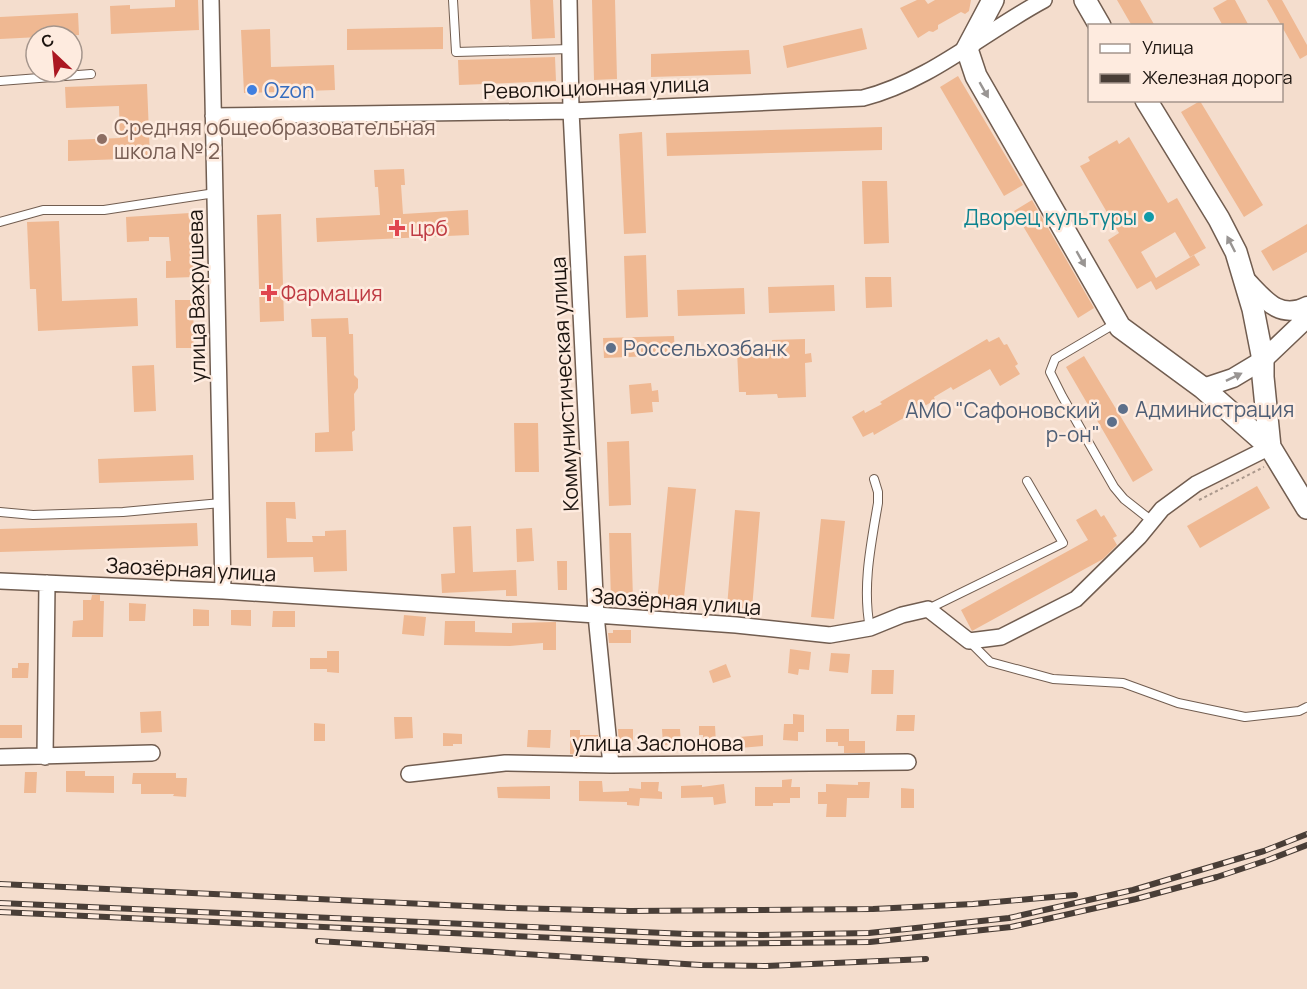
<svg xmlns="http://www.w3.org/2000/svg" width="1307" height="989" font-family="Manrope,sans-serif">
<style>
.building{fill:#efb892}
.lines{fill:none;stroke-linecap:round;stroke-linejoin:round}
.service-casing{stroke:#715d50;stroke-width:10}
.minor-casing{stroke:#715d50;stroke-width:18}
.tertiary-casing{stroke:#715d50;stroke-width:21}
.secondary-casing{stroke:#715d50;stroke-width:24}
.path{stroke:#aa988c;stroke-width:2;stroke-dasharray:3 3;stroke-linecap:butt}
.service{stroke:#fff;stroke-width:8}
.minor{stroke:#fff;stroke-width:15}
.tertiary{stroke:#fff;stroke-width:18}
.secondary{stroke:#fff;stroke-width:21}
.rail-casing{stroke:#493e37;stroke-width:6}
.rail{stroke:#feebdf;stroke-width:4;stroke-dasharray:11;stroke-linecap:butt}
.oneway{fill:#999593}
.shop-dot{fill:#3f7fe0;stroke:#feebdf;stroke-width:2}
.education-dot{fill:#8d6e63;stroke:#feebdf;stroke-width:2}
.culture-dot{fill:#0f9aa8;stroke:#feebdf;stroke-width:2}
.health-dot{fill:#e0444e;stroke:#feebdf;stroke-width:2}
.service-dot{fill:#5c6f8a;stroke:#feebdf;stroke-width:2}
.labels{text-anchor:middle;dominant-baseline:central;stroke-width:5;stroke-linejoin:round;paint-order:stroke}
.street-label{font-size:21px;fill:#1c140f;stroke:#feebdf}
.shop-label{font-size:21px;fill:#366cbe;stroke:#feebdf;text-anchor:start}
.education-label{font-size:21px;fill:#785e54;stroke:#feebdf;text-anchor:start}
.culture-label{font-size:21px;fill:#0d838f;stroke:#feebdf;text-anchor:end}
.health-label{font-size:21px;fill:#be3a42;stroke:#feebdf;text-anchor:start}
.service-label{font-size:21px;fill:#4e5e75;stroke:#feebdf;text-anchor:start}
</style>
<rect width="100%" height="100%" fill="#f4ddcd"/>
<path class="building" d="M175,0H198L199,30L111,34L110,6L130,5V9L175,7Z
M530,0H553L555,38L532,39Z
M592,0H615L617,79L594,80Z
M917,0H925L928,4L935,0H971L969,11L965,14L961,12L938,25V29L933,32L929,31L918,38L900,8Z
M1117,0H1140L1155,26H1132Z
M1227,0H1235L1249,26H1223L1213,8Z
M1267,0H1282L1307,45V55L1300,59Z
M78,13L79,35L0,39V17Z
M443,27V49L347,50V29Z
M862,28L867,49L787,68L783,46Z
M270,29L271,67L334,65L335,90L244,93L241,30Z
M749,50L751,74L651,77V54Z
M555,57L556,81L459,85L458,60Z
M958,76L1023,185L1004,196L940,87Z
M147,84L150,158L68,161V140L120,138L119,106L66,108L65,87Z
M1200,101L1263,205L1244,217L1181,112Z
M882,127V150L667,156L666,133Z
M642,132L646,233L624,234L619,134Z
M1129,137L1168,203L1177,198L1206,248L1190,257L1175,232L1141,252L1156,278L1194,255L1200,265L1156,290L1151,281L1137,289L1108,240L1119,233L1080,166L1090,161L1088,157L1117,140L1119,144Z
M404,169L405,185H401L403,214L468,210L469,235L317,242L316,218L380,215L378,187H375L374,170Z
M862,181H887L889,243L864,244Z
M1032,200L1094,308L1078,318L1014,211Z
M190,213L194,277L166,278V261H171L169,237H149V241L127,242L126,217Z
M281,214L284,321L260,322L257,215Z
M59,221L62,301L137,298L138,326L38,331L36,289H30L27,222Z
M1307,224V252L1273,271L1261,251Z
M646,255L648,317L626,318L624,256Z
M865,277H891L892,307L866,308Z
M834,285L835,311L769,313L768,287Z
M744,288L745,314L678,316L677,290Z
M175,300H193L194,348H176Z
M348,318L349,334H353L354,375L358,379V388L354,394L355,430L352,432L353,451L315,452V433L329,432L326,337H312L311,319Z
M674,336L675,355L604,358L603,338Z
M999,337L1004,345L1007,344L1018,364L1015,366L1020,374L1000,386L990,369L953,390L951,387L934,397L935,400L874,435L873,432L863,437L852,417L864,410L865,413L882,404L880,402L987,339L989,342Z
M805,339V354L811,353L812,362L805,363L806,397L778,398L777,394L746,395V392H739L737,351L773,350L772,340Z
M1084,356L1153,470L1133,482L1066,367Z
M154,365L156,411L134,412L132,366Z
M651,383L652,391L658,390L659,402H652L653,412L631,414L629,385Z
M514,423H538L539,472H515Z
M629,441L631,505L609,506L607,442Z
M193,455L194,480L99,483L98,459Z
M1257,486L1270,508L1200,548L1187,526Z
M668,487L696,489L683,606L657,603Z
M266,502H295L296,519L286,518L287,542H313L312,536H325V531L346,530L347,571L314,572L313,557L267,558Z
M1096,509L1101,517L1104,515L1117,536L1113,538L1117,545L1103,559L972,631L961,610L1088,540L1076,520Z
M735,510L760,512L752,609L727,607Z
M821,519L845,521L834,619L811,617Z
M197,523L198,546L0,552V529Z
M471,526L473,572L516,570L517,596H506V590L442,593L441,574L455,573L453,527Z
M532,528L534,561L517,562L516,529Z
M609,533H631L633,599L611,600Z
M557,561H567V590H558Z
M92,595H100V601H104L103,637H72L73,621L83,620V600H91Z
M129,603L146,604L145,621H129Z
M193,609L209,610V626H193Z
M231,610H251V626L231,625Z
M273,611H295V627H272Z
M404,615L426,617L424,636L402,634Z
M445,621H475V632L512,633V623L556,622V650H543V643L510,646L444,645Z
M613,630H631V643H609L608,633H613Z
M790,649L811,652L809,670L799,669L798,675L788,673Z
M327,651H339V673L327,672V669H310V658H327Z
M831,653L850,654L848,673L829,671Z
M18,663H29L28,678H12V668H18Z
M726,664L731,677L713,683L709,671Z
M872,670H894L893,694H871Z
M161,711L162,732L141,733L140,712Z
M793,714L804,715V732H798V741L783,740L784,724H793Z
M897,715H915L914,731H896Z
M394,717H412L413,738L395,739Z
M314,723L325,724V741H314Z
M0,725H22V738H0Z
M699,726H715L716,743H703V735H699Z
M618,729H633V747H619Z
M662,729H680L681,744L663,745Z
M826,729H849V741H865V753H844V746H838V742H826Z
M528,730H551L550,748L527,747Z
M570,730H580V735H598L599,746H578L577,755L570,754Z
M443,733L462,734V744H453V746H443Z
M763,735V746L740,748L739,737Z
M66,771H85V776H114V793L66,792Z
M25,772H37L36,793H24Z
M133,773H176V778H187L186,797L173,796L174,794H141V784H132Z
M792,779L791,787H800V798H790V803H773V806H755V787H782V780Z
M579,781H602L603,792L629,791V788L641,789V782H659L658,791L662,792V799L640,798L639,806L627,805V802L579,801Z
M858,782H870L869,798H847L846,817H826L827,804H818V792H826V784L858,785Z
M724,784L726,803L714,805L713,797L681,798V786L702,785V787Z
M550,786V799L498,798L497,787Z
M901,788L914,789V808H901Z"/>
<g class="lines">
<g class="service-casing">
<path id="service" d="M453,0L456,52L571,49
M0,81L91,74
M0,222L43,210H104L215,193
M1116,323L1055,359L1050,372L1062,396L1114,487L1124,499L1152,521
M0,512L33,515L123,512L221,503
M928,609L1063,543L1027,481
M870,628C862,587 871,544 878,503V492L874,479
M970,642L990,662L1053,679L1123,683L1178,703L1245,717L1299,711L1307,707"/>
</g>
<g class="minor-casing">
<path id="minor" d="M211,0L223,591
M569,0L571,111L596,615L611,765
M213,116L571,111L863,98C930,81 984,32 1044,0
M0,581L223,591L596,615L736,625L830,635L870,628L902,615L928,609L969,641L1001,637L1076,599L1139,537L1162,509L1196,484L1270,447
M0,757L152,753
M45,757L47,583
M409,774L505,763L611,765L908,762"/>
</g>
<g class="tertiary-casing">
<path id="tertiary" d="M1244,278C1263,297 1278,321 1307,306
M1203,388L1233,378L1263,360L1307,318"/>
</g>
<g class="secondary-casing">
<path id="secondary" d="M993,0L967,49L976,76L1120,327L1203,388L1270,447L1307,508
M1085,0L1100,26
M1146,100L1219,219L1236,252L1253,309L1263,360V377L1270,447"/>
</g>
<path class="path" d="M1199,500L1264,467"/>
<use href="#service" class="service"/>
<use href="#minor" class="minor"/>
<use href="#tertiary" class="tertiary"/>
<use href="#secondary" class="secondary"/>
<g class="rail-casing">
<path id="rail" d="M0,884L511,908L630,911L873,909L973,904L1075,895
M0,903L687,934L758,935L869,933L1009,918L1133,890L1264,851L1307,834
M0,912L686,944L870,942L1011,927L1136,899L1217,877L1268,860L1307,845
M318,941L701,965L766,966L926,959"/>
</g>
<use href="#rail" class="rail"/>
</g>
<defs><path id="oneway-solid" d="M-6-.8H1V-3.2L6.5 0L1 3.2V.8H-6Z" transform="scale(1.5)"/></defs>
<g class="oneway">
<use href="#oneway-solid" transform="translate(984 90) rotate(60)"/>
<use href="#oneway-solid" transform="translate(1231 244) rotate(-117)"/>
<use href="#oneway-solid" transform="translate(1081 259) rotate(60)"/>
<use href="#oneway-solid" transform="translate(1234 377) rotate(-26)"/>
</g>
<circle class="shop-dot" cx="252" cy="90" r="6"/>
<circle class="education-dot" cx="102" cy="139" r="6"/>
<circle class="culture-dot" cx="1149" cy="217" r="6"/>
<g class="health-dot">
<path d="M394 219h6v6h6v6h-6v6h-6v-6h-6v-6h6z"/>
<path d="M266 284h6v6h6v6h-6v6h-6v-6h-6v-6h6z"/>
</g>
<g class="service-dot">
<circle cx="611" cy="348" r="6"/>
<circle cx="1123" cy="409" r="6"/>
<circle cx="1112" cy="422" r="6"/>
</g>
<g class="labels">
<g class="street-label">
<text transform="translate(596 87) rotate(-2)">Революционная улица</text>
<text transform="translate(196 296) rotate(-91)">улица Вахрушева</text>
<text transform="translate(564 384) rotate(-93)">Коммунистическая улица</text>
<text transform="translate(191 569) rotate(3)">Заозёрная улица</text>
<text transform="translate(676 601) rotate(4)">Заозёрная улица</text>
<text x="658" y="743">улица Заслонова</text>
</g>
<g class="shop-label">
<text x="264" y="90">Ozon</text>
</g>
<g class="education-label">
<text x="114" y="127">Средняя общеобразовательная<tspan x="114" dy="24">школа № 2</tspan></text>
</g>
<g class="culture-label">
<text x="1137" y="217">Дворец культуры</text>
</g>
<g class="health-label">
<text x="410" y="228">црб</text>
<text x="281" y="293">Фармация</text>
</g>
<g class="service-label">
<text x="623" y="348">Россельхозбанк</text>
<text x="1135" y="409">Администрация</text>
<text x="1100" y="410" text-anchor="end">АМО "Сафоновский<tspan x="1100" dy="24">р-он"</tspan></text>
</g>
</g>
<rect x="1088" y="24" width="195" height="78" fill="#feebdf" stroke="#a4958c" stroke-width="1.5"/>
<rect x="1100" y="44" width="30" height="9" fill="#ffffff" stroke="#a4958c" stroke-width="1.5"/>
<text x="1142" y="54" font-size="18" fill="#1c140f">Улица</text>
<rect x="1100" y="74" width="30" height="9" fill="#493e37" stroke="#a4958c" stroke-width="1.5"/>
<text x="1142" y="84" font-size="18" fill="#1c140f">Железная дорога</text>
<g transform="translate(54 54) rotate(334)"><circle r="28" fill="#feebdf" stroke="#a4958c" stroke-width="1.5"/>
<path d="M0-4.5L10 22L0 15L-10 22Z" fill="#ab1721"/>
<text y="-9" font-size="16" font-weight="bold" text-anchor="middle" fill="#1c140f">С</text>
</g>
</svg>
